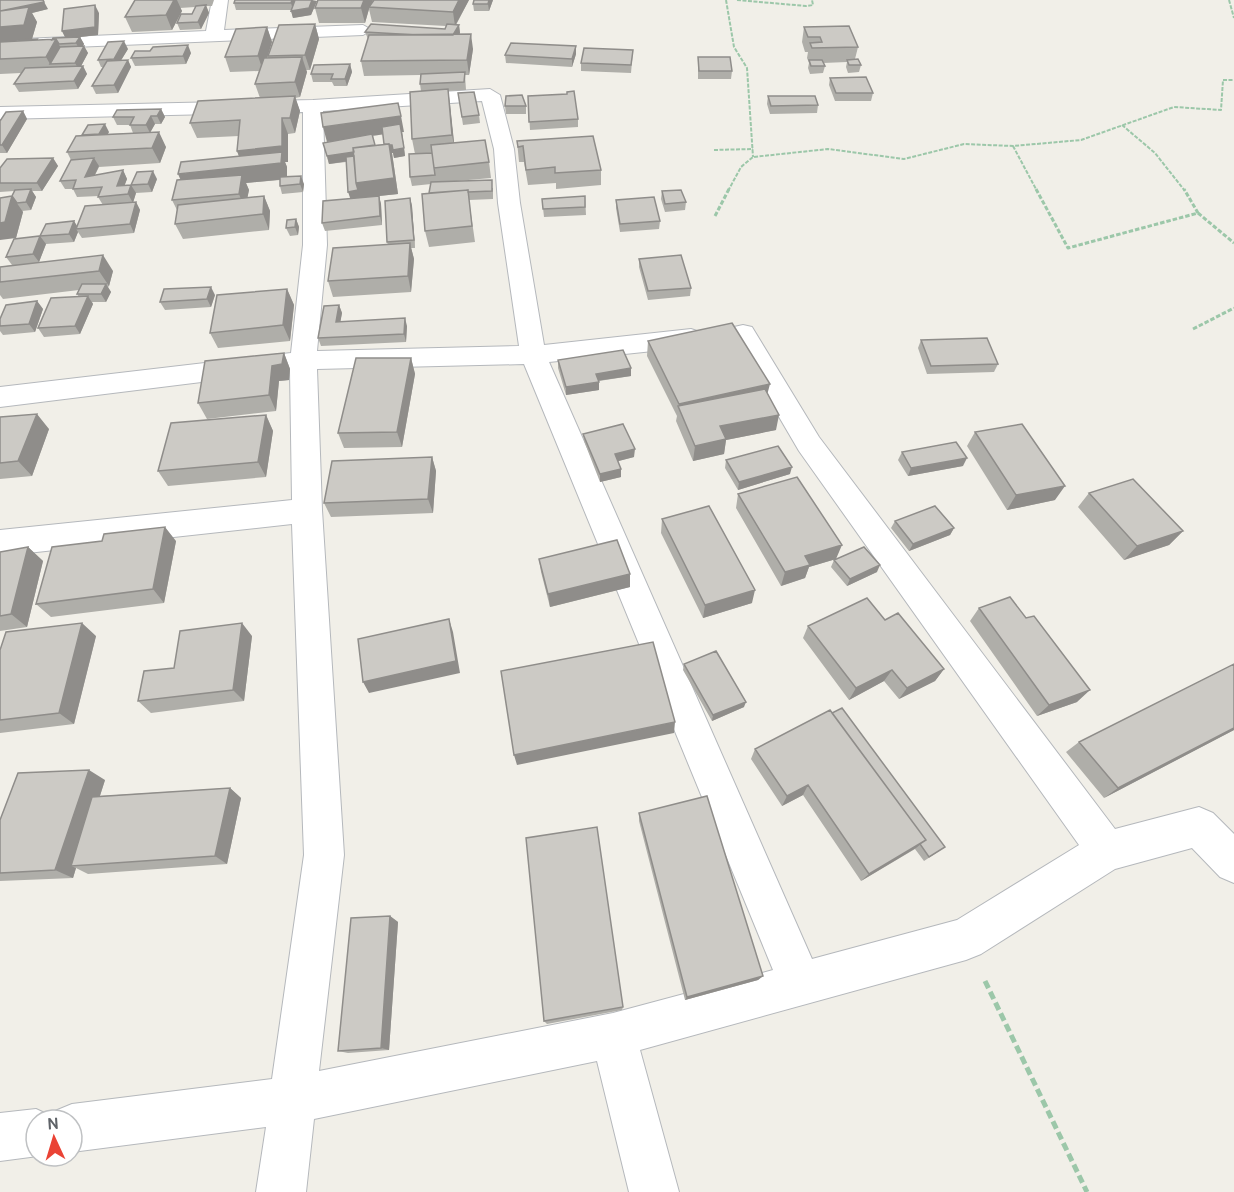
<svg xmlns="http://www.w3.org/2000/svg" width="1234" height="1192" font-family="Cabin,sans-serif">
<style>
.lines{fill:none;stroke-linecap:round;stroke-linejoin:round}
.minor-casing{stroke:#b5b8bc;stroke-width:2}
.path-far2{stroke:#9cc7a9;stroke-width:2;stroke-dasharray:4 1.5;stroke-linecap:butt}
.path-far1{stroke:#9cc7a9;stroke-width:3;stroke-dasharray:4.5 2;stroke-linecap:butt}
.path{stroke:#9cc7a9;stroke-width:5;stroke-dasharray:8 4;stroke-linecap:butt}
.minor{fill:#fff;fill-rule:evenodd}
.wall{fill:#afaea9;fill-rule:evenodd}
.shaded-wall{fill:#8f8d8a}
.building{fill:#cccac5;stroke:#8f8d8a;stroke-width:1.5}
</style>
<rect width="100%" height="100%" fill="#f1efe8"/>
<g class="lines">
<g class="minor-casing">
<path id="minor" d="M212,0H228L224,30L363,25L372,30L363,35L0,50V40L206,31Z
M490,89L500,95L514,149L520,203L544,345L691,329L700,332L704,338L700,344L691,347L549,362L812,959L957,920L1079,845L799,451L730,333L734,327L743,325L752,327L819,437L1115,829L1199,807L1213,813L1234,834V883L1220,877L1192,848L1115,869L981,954L966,960L640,1050L679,1192H629L597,1061L314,1119L306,1192H256L266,1127L72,1152V1120H36L38,1156L0,1161V1113L36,1109L53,1117L55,1111L72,1104L272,1079L304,855L292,524L0,556V530L292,500L290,371L0,407V387L291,353L303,245V112L0,119V107L313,100ZM482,101L494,149L498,203L519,346L317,351L327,245L323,111ZM524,364L773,970L613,1013L319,1071L344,855L322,510L317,369Z"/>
</g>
<path class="path-far2" d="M726,0L734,47L747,68L753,157
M737,0L806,6L813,5L812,0
M1229,0L1234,18
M1122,125L1155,153L1185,191
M1013,146L1037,191
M714,150L753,149
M728,191L741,167L753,157L828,149L904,159L964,144L1013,146L1081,140L1174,107L1221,110L1223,80H1234"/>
<path class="path-far1" d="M1036,189L1068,248L1198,213L1184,189
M1198,213L1234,243
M715,216L729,189
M1193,329L1234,308"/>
<path class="path" d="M985,981L1087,1192"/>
<use href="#minor" class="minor"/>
</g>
<path class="wall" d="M0,0L48,9L32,13L37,22L32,39H37V40H52L65,37L62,31L99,13L98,35L80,37L84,44L83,46H84L88,53L81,66H83L87,74L78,89L19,92L14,84L21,73L0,74Z
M135,0H214L212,6H206L209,13L201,29L180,30L177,23L192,14L195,7L180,8L182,11L172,30L132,32L125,17Z
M318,0H373L372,3L374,0H469L456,25H459L460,33L459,35L473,49L469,75H465L466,90L448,91L454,143L489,162L491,178L457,181L493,188V199L469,200L475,242L429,247L425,231L431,184L412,186L410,177L415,154L412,139L421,91L420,84V75L364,76L361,61L368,39L365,32L445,29L446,26L372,22L369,9L365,23H319L315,8Z
M493,0L489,11H474L473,4Z
M317,1L311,15L293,18L291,10H236L234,3Z
M315,24L319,39L310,70H306L307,72L300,97L295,98L300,111L295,133L288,134V162H285L287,167V177L304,184L303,192L282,194L280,186V180L246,183L249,190L247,198L264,196L270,211L269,230L183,239L175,224L177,210L172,200L181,180L239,156L237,151L239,136L197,138L190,123L260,98L255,84L259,71L230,72L225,57L267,27L272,42L267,58H268V56Z
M804,27L858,47L855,59L861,65L859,72L848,73L846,67L847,62L823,63L825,66L823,73L810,74L808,68L809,63L807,58L808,52H805L802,42Z
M576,46V54L572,67L506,63L505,55Z
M128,49L121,60H128L131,67L118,93L96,94L92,86L103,67H101L98,60Z
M633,50L631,73L581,71V63Z
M150,51L191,53L186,64L135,66L131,58Z
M698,57L732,71L731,79H698Z
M350,64L352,72L347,86H334L332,82H313L311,74Z
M830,78L873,93L871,101H835L829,85Z
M458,93L479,115L480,123L463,125Z
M528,96L578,119V127L530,130Z
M768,96L818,105L817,113L770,114L767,104Z
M505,106H526V114H506Z
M161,109L165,117L161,124H155L150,132L166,147L160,163L99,167L95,175L123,170L127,179L124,186L131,185L157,179L152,192L136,193L133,202H136L140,210L134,233L82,238L78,232L74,242L46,244L39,262L113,271L109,286L108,287L111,292L106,302H92L93,304L80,334L44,337L38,328L79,297L77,294L79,290L3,299L0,295V267L12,265L6,257L40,236L74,221L77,227L103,205L98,197L99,196L77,197L73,189H65L60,181L71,160L67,152L109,132L108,134L133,133L130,125H117L113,117Z
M23,111L27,119L7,153H0V121Z
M402,132L405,156L394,158L393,153H392L398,194L379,196L381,204L382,225L325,231L322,223L350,198L346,162L329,164L323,143L404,132ZM383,135L384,144L375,145L372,136Z
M517,141L601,170V185L556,189V183L528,185L524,162H519Z
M53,158L58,166L42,191H32L36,197L31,210L22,211L23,212L16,238L12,196L14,191L0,192V168Z
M662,191L686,202L685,210L665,212L661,199Z
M585,196L586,215L544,217L542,199Z
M410,198L412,206L415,248H411L414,259L411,292L333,297L328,281L388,245L387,242Z
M616,200L660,221L659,229L620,232L616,208Z
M296,219L299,227L298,235L290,236L286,228Z
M639,259L691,288L690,296L648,300L639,267Z
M287,289L294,305L290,341L218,348L210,333Z
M215,295L211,307L165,310L160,302Z
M37,301L43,309L35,332L3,335L0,331V319Z
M339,305L342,313L340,322L407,326L406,342L321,346L318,338Z
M921,340L998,364L994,372L927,374L918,348Z
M648,341L768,394L776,430L726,440L724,454L693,461L676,421L677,416L647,356Z
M284,353L290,369L289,380L279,381L276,411L207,419L198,403Z
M411,358L415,374L402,447L344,448L338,433Z
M558,360L631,368V376L599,381V390L566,395L558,368Z
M266,415L273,431L266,477L168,486L158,471Z
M0,417L49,429L32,476L0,479Z
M975,432L1055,500L1007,510L967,446Z
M583,434L634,457L618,461L621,477L600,482L584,441Z
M902,452L963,466L908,476L898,460Z
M432,457L436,471L433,513L331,517L324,503Z
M726,460L790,474L738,490L725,468Z
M1089,493L1183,531L1169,545L1124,560L1078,507Z
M738,494L836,559L809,567L805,578L781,586L736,508Z
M662,519L752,603L703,618L661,533Z
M895,521L954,528L950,535L909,551L891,528Z
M102,541H176L164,603L51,617L36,604Z
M28,547L43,561L27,627L0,631V552Z
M539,559L630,574V587L550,607L541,572Z
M834,560L877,572L847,586L831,567Z
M979,608L1026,618L1077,702L1037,716L970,621Z
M808,626L944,669L935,681L899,699L884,681L849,700L803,638Z
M96,636L74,724L0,733V650Z
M252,636L244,701L151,713L138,701L174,668Z
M684,664L744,707L712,721L683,670Z
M1234,664V730L1104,798L1066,752L1079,742Z
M755,749L945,847L924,861L915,849L861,881L803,795L782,806L751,759Z
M105,780L100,796L230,788L241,798L227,864L88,874L76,868L73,878L0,881V820Z
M639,813L763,976L758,980L685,1000L639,821Z
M390,916L398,922L389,1050L348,1053L338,1051Z
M623,1007L622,1010L547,1024L544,1021Z"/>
<path class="shaded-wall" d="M43,0L48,9L32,13L37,22L32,39L0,43V11Z
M174,0H177L182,11L172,30L166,15Z
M292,0H298L293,10L291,3Z
M312,0L317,1L311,15L293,18L291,11Z
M364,0H373L370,7H369V9L365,23L361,8Z
M459,0H469L455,26L453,12Z
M489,0H493L489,11L488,4Z
M95,5L99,13L98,35L80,37L84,44L80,51L76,43L66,39L62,31Z
M206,5L209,13L201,29L198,22Z
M315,24L319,39L310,70L305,55Z
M459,25L460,33L453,45L452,37Z
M267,27L272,42L263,71L258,56Z
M471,34L473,49L469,75L467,60Z
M56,39L64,54L50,64L46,57Z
M124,41L128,49L117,67L114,59Z
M188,45L191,53L186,64L183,56Z
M84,46L88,53L79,70L75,63Z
M576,46V54L572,67V59Z
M302,57L307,72L300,97L295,82Z
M128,60L131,67L118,93L114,85Z
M350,64L352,72L347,86L345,79Z
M83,66L87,74L78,89L74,81Z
M448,89L450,104L455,151L452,135Z
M295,96L300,111L295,133L290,118Z
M161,109L165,117L161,124L157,116Z
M23,111L27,119L7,153L2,145Z
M151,116L155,124L150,133L146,125Z
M401,116L404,132H402L405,156L394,158L393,153H392L398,194L379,196L381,204L382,225L380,216L351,200L348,192L356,183V160L329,164L327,156L392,145L401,132L327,142L323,127Z
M282,118L288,134V162H285L287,167V179L246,183L249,190L245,210L239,194L185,190L178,174L243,167L237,151Z
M105,124L109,132L103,142L99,134Z
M159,132L166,147L160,163L152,148Z
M53,158L58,166L42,191L37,183Z
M94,158L99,166L90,185L85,177Z
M123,170L127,179L121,195L117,186Z
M153,171L157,179L152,192L148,184Z
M301,176L304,184L303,192L300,184Z
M131,185L136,193L133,203L128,194Z
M31,189L36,197L31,210L26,202Z
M12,196L23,212L16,238L0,240V223Z
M264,196L270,211L269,230L263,214Z
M410,198L412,206L415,248L414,240Z
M136,202L140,210L134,233L130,224Z
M296,219L299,227L298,235L295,227Z
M74,221L79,229H76L78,232L74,242L69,234Z
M40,236L46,244L39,262L33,254Z
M410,243L414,259L411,292L408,276Z
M103,255L113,271L109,286L99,271Z
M106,284L111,292L106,302L101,294Z
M211,287L215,295L211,307L207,299Z
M287,289L294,305L290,341L283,325Z
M88,296L93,304L80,334L75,326Z
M37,301L43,309L35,332L29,324Z
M339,305L342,313L339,330L336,322Z
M405,318L407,326L406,342L404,334Z
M284,353L290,369L289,380L279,381L276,411L269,395L272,366Z
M411,358L415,374L402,447L397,432Z
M631,368V376L596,381V374Z
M599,382V390L566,395V387Z
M770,384L766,399L679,409V404Z
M37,414L49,429L32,476L18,461Z
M266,415L273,431L266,477L258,462Z
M779,415L776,430L726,440L724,454L693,461L695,446L720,426Z
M635,449L634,457L615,462V454Z
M432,457L436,471L433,513L428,499Z
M967,458L963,466L908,476L911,468Z
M792,467L790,474L738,490L739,482Z
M621,469V477L600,482V474Z
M1065,486L1055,500L1007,510L1016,495Z
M165,527L176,541L164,603L153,589Z
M954,528L950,535L909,551L913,544Z
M1183,531L1169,545L1124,560L1137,546Z
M842,545L836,559L809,567L805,578L781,586L785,572L805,556Z
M28,547L43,561L27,627L11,614Z
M880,565L877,572L847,586L850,579Z
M630,574V587L550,607L548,594Z
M755,590L752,603L703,618L705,605Z
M449,619L453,632L460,673L369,693L363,682Z
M82,623L96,636L74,724L59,713Z
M242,623L252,636L244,701L233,690Z
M944,669L935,681L899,699L907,688Z
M892,670L884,681L849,700L856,688Z
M1090,690L1077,702L1037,716L1049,705Z
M746,702L744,707L712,721L713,715Z
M675,722L674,733L517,765L514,755Z
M1234,728V730L1104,798L1118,788Z
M89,770L105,780L77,866H71L76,868L73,878L55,870Z
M808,785L803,795L782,806L787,796Z
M230,788L241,798L227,864L215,856Z
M926,840L916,848L861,881L869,874Z
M390,916L398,922L389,1050L381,1048Z
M763,976L758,980L685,1000L687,997Z"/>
<path class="building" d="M0,0H43L44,2L0,11Z
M135,0H174L166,15L125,17Z
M235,0H292L291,3H234Z
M295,0H312L309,8L291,11Z
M318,0H364L361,8H315Z
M374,0H459L453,12L369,7Z
M474,0H489L488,4H473Z
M95,5V27L62,31L64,9Z
M206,5L198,22L177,23L181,14H192L196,6Z
M29,7L24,25L0,27V11Z
M315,24L305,55L268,56L279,25Z
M371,24L445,29L447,24L459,25L453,35H417L365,32Z
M849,26L858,47L812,48L810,43L822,42L820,37H808L804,27Z
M267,27L258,56L225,57L236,29Z
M471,34L467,60L361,61L369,35Z
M80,37L76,43L59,44L56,39L52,40L53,38Z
M37,39L36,40L19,41V40Z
M56,39L46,57L0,59V42Z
M124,41L114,59L98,60L108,42Z
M511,43L576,46L572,59L505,55Z
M188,45L183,56L131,58L135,51H150L153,47Z
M84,46L75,63L50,64L60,47Z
M584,48L633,50L631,65L581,63Z
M302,57L295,82L255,84L264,58Z
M698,57H730L732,71H699Z
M858,59L861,65H849L847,60Z
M128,60L114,85L92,86L107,61Z
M809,60H822L825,66H811Z
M350,64L345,79H331L333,74H311L314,65Z
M83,66L74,81L14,84L25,68Z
M465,72L464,82L420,84L421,74Z
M866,77L873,93H836L830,78Z
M448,89L452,135L412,139L410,92Z
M574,91L578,119L529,122L528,96L567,94V92Z
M474,92L479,115L462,117L458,93Z
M522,95L526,106H505L506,96Z
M295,96L290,118H282V146L237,151L240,120L190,123L198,101Z
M768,96H815L818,105L771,106Z
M398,103L401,116L323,127L321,113Z
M161,109L157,116H151L146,125H130L134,117H113L117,110Z
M23,111L2,145H0V121L6,112Z
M105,124L99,134L82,135L88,125Z
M400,124L404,148L393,150L392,145H390L389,144H384L382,127Z
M159,132L152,148L67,152L76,136Z
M372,134L375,145L353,148L354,152L327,156L323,143Z
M593,136L601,170L555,173V167L526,170L523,146L518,147L517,141Z
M485,140L489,162L434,168L431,145Z
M389,144L394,178L356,183L353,148Z
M282,152L281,163L178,174L181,162Z
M432,153L435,175L410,177L409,154Z
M354,156L356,183L358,190L348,192L346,157Z
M53,158L37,183H0V168L7,159Z
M94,158L85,177L123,170L117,186L131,185L137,172L153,171L148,184L131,185L128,194L98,197L102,187L73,189L76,180L60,181L71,160Z
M242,175L239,194L172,200L177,180Z
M301,176L300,184L280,186V177Z
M492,180V191L468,192V190L429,193L431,182Z
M31,189L26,202L17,203L12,196L15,190Z
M468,190L472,226L425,231L422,194Z
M681,190L686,202L665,204L662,191Z
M12,196L5,222L0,223V198Z
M264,196L263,214L175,224L178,205Z
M379,196L380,216L322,223L323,201Z
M585,196V207L543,209L542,199Z
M654,197L660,221L620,224L616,200Z
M410,198L414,240L387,242L385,201Z
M136,202L130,224L76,229L85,206Z
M296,219L295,227L286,228L287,220Z
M74,221L69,234L40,236L46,224Z
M40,236L33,254L6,257L14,239Z
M410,243L408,276L328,281L333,248Z
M103,255L99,271L0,282V267Z
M681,255L691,288L648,291L639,259Z
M82,284H106L101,294H77Z
M211,287L207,299L160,302L164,289Z
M287,289L283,325L210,333L217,295Z
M88,296L75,326L38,328L51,298Z
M37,301L29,324L0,326V319L6,305Z
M339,305L336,322L405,318L404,334L318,338L324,306Z
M732,323L770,384L679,404L648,341Z
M987,338L998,364L931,366L921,340Z
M623,350L631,368L596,374L599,382L566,387L558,360Z
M284,353L282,364L272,366L269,395L198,403L205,361Z
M356,358H411L397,432L338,433Z
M765,389L779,415L720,426L726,439L695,446L678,406Z
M37,414L18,461L0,463V417Z
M266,415L258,462L158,471L171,423Z
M623,424L635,449L615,454L621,469L600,474L583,434Z
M1022,424L1065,486L1016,495L975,432Z
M956,442L967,458L911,468L902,452Z
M778,446L792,467L739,482L726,460Z
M432,457L428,499L324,503L332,461Z
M797,477L842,545L805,556L810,565L785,572L738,494Z
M1133,479L1183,531L1137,546L1089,493Z
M709,506L755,590L705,605L662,519Z
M935,506L954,528L913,544L895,521Z
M165,527L153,589L36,604L52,547L102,541L104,534Z
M617,540L630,574L548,594L539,559Z
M28,547L11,614L0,616V552Z
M864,547L880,565L850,579L834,560Z
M1010,597L1026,618L1034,616L1090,690L1049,705L979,608Z
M867,598L885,620L898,613L944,669L907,688L892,670L856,688L808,626Z
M449,619L456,661L363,682L358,639Z
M82,623L59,713L0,720V650L6,632Z
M242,623L233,690L138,701L144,671L174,668L180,631Z
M653,642L675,722L514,755L501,671Z
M716,651L746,702L713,715L684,664Z
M1234,664V728L1118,788L1079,742Z
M842,708L945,847L929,857L920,844L926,840L832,713Z
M830,710L926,840L869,874L808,785L787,796L755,749Z
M89,770L55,870L0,873V820L18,773Z
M230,788L215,856L71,866L92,797Z
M707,796L763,976L687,997L639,813Z
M597,827L623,1007L544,1021L526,838Z
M390,916L381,1048L338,1051L351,918Z"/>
<g transform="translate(54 1138) rotate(356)"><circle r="28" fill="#ffffff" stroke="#bfc1c3" stroke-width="1.5"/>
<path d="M0-4.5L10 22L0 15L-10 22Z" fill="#ea4335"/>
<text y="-9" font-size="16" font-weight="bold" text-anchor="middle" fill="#5f6368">N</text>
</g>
</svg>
